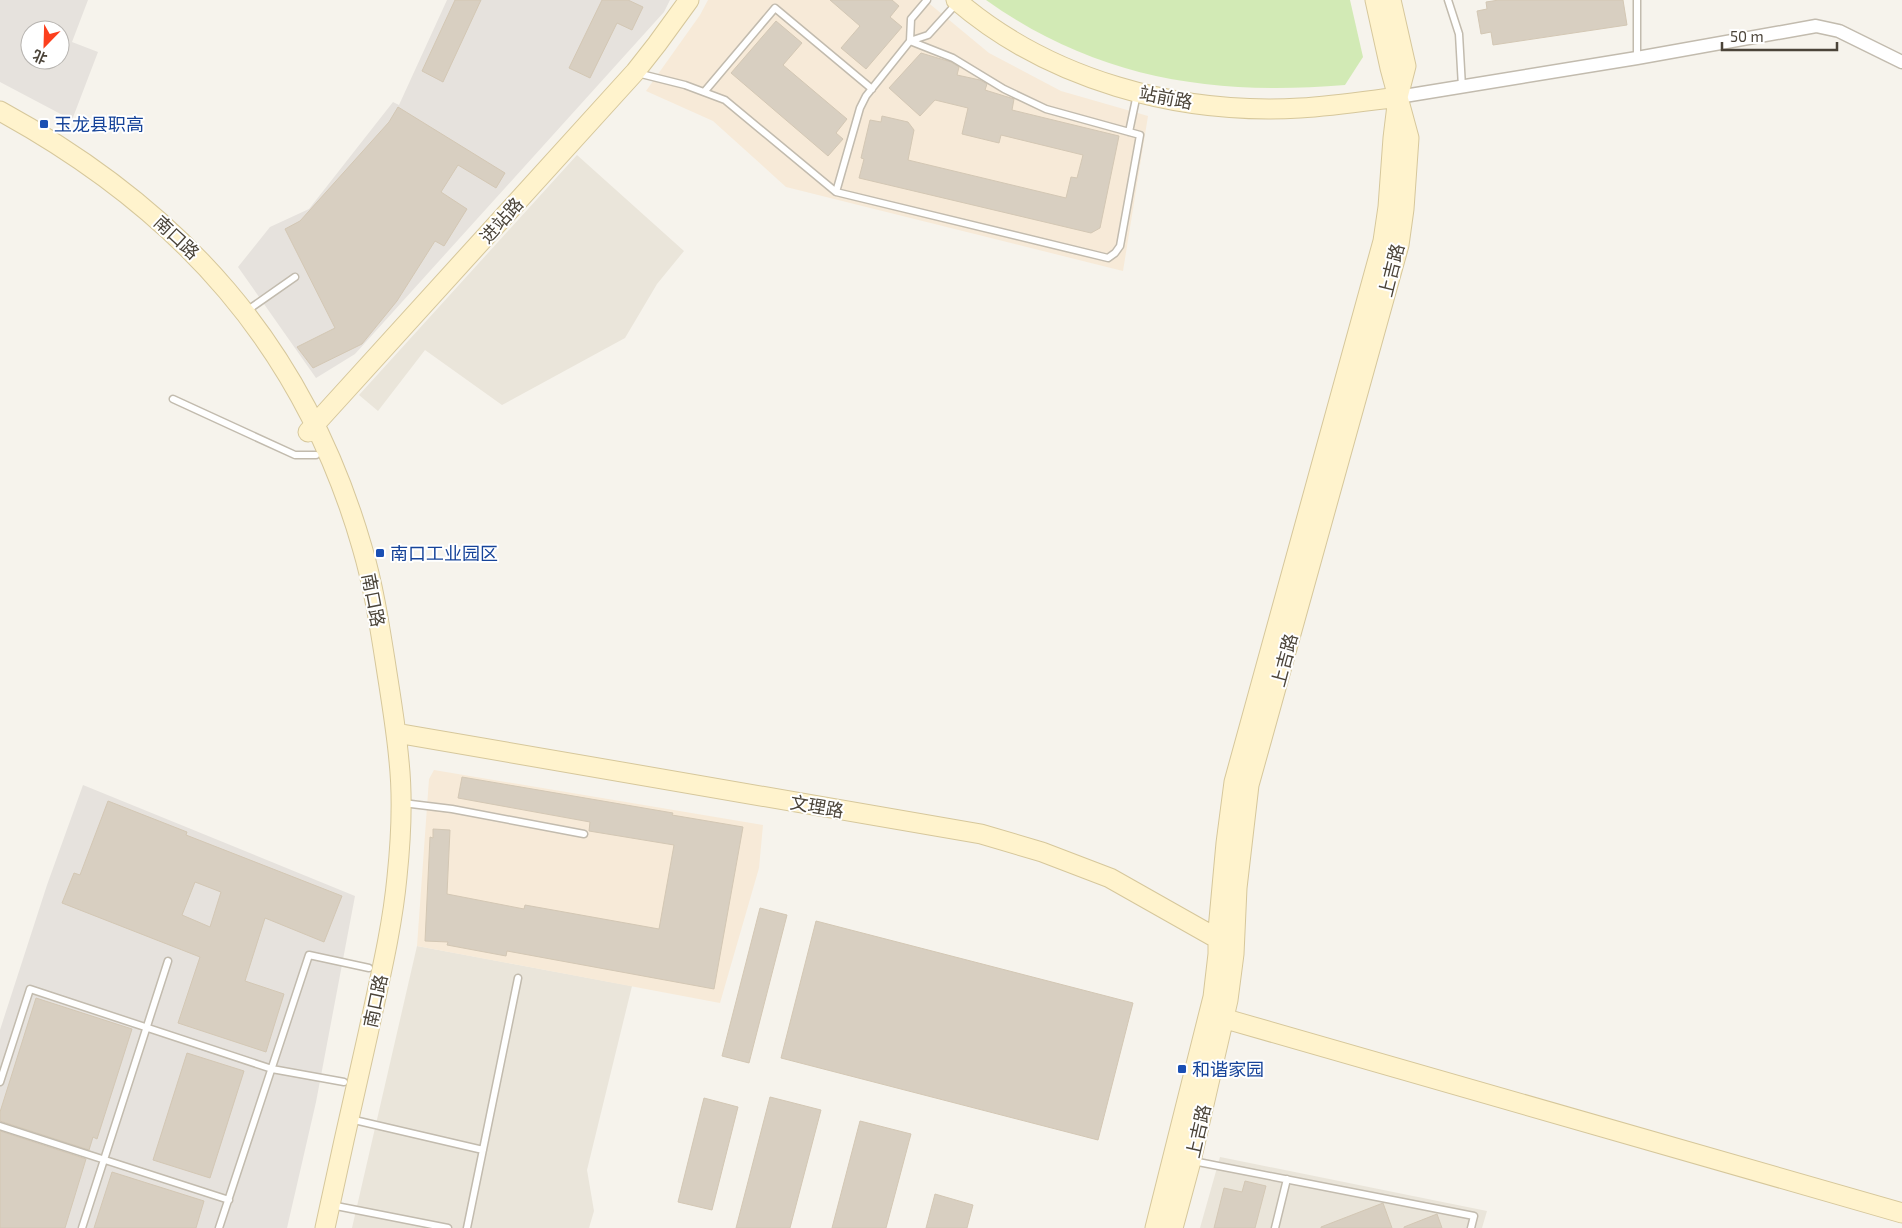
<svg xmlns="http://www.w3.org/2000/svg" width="1902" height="1228" font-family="'Exo 2','Noto Sans SC',sans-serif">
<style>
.residential{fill:#eae5da}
.commercial{fill:#f7ead8}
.industrial{fill:#e6e2dd;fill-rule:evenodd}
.green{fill:#d2eab5}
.building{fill:#d8cfc1;stroke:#d3c7b4;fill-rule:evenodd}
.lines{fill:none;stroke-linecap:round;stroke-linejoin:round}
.lane-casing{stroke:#c2bbae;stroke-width:9}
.street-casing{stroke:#c2bbae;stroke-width:15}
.secondary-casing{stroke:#d6c79b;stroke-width:21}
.lane{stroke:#fff;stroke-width:6}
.street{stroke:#fff;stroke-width:12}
.secondary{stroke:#fff3cd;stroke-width:19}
.transit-dot{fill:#1a4fb4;stroke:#fff;stroke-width:2}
.labels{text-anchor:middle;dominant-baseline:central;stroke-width:4;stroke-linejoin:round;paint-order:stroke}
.street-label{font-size:18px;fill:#4b4439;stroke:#fff}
.transit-label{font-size:18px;fill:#164399;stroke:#fff;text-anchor:start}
</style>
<rect width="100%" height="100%" fill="#f6f3ec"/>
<path class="residential" d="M577,155L684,251L657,284L625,338L502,405L425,350L378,411L359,395Z
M417,946L632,986L587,1170L594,1211L589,1228H352Z
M1220,1157L1487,1211L1482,1228H1200Z"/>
<path class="commercial" d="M708,0H925L989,53L1061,91L1148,116L1123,271L786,187L713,121L646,91L700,15Z
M434,770L763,825L759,868L720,1003L417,946L429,779Z"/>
<path class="industrial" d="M0,0H88L72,42L98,52L72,120L0,82ZM30,30H60V60H30Z
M447,0H670L664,12L355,354L316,378L238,267L270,227L309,209L393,102L399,105Z
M83,785L355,896L316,1102L287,1228H0V1030L47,885Z"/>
<path class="green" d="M986,0H1350L1363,57L1345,85C1212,96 1097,79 986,0Z"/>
<path class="building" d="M455,0H481L443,82L422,71Z
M602,0H628L643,7L632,30L617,23L590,78L569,68Z
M830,0H892L899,6L890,17L902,27L866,69L841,48L860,26Z
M1499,0H1623L1627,25L1493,45L1491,32L1481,34L1477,11L1487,9L1486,2Z
M776,21L802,43L783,65L847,119L836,133L843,139L828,156L731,73Z
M921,53L951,62L959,67L957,75L980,80L987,84L985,90L1014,99L1012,110L1119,136L1100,228L1091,233L859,178L864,159L861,158L870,120L881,122L882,116L908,122L914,130L908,160L1066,198L1071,177L1077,178L1083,155L1001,135L999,143L962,134L968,108L935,100L920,116L889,88Z
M398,107L505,173L496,188L458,165L441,192L467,209L444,246L435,241L397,301L362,344L313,368L297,347L335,328L285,229L300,221L389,122Z
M462,777L673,813L672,815L743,827L714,989L507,951L506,956L447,945L448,942L425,941L430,837L433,838V829L450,830L447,894L524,909L525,905L659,929L674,845L589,831L590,822L458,798Z
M108,801L187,832L186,835L342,896L324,942L265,918L245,981L284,994L266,1052L178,1023L200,957L62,903L74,873L80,875ZM195,882L221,892L210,927L182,915Z
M760,908L787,915L749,1063L722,1056Z
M816,921L1133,1003L1098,1140L781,1058Z
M36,998L132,1029L97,1139L93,1137L89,1150L0,1121V1112Z
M187,1053L244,1071L210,1178L153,1160Z
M770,1097L821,1110L790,1228H736Z
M704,1098L738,1107L712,1210L678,1202Z
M860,1121L911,1134L886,1228H832Z
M0,1131L86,1159L65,1228H0Z
M112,1172L204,1201L196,1228H94Z
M1245,1181L1266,1186L1255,1228H1214L1224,1188L1242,1192Z
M935,1194L973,1205L967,1228H926Z
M1383,1203L1392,1228H1321V1227Z
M1437,1214L1442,1228H1404V1227Z"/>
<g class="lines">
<g class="lane-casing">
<path id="lane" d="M1448,0L1459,34L1462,87
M1637,0V58
M910,41L911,19L927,0
M637,73L685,85L725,100L836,192L1108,258L1115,253L1120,246L1140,135L1046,109L1004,89L953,58L910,41
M705,91L775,8L872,89
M1129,132L1137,94
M836,192L860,108L866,96L910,41L928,35L957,3
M245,312L295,277
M173,399L295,455H316
M403,803L452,809L584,834
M0,1082L30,989L272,1069L344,1082
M350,1119L483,1150
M0,1126L229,1200
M1193,1161L1474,1216L1471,1228
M331,1205L448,1228
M82,1228L168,961
M219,1228L309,955L369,968
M467,1228L518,978
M1275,1228L1287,1179"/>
</g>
<g class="street-casing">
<path id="street" d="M1398,97L1637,58L1816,26L1839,31L1902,62"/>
</g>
<g class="secondary-casing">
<path id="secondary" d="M956,0C1049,80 1178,115 1300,108C1333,106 1366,101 1398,97
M0,111C181,210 304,346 362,547C373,584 379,622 385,660C390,693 396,727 399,761C403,799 401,839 397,877C392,930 379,982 368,1034C353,1099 339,1163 325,1228
M308,432L635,72L657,44L689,0
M396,733L981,834L1042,852L1110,878L1218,939
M1212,1015L1902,1213
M1155,1228L1213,997L1218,954V930L1226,843L1234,782L1383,241L1388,207L1393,138L1398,97L1406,66L1391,0
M1173,1228L1191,1161L1228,1000L1234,954L1237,888L1249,785L1399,245L1404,209L1409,138L1390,68L1375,0"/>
</g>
<use href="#lane" class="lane"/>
<use href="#street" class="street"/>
<use href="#secondary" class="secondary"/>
</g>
<g class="transit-dot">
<rect x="39" y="119" width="10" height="10" rx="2.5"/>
<rect x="375" y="548" width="10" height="10" rx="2.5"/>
<rect x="1177" y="1064" width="10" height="10" rx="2.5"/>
</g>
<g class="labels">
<g class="street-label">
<text transform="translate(1166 97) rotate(11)">站前路</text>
<text transform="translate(501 220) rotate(-48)">进站路</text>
<text transform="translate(177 237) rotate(43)">南口路</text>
<text transform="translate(1391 270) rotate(-76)">上吉路</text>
<text transform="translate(374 600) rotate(79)">南口路</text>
<text transform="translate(1284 660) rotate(-75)">上吉路</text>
<text transform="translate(817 806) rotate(10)">文理路</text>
<text transform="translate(375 1001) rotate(-78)">南口路</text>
<text transform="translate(1198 1131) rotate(-77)">上吉路</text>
</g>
<g class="transit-label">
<text x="54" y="124">玉龙县职高</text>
<text x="390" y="553">南口工业园区</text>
<text x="1192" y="1069">和谐家园</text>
</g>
</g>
<g transform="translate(45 45) rotate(203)"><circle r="24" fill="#ffffff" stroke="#b7b4b0"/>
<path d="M0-4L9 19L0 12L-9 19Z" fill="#fc3f1d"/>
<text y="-8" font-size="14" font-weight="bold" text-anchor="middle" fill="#4b4439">北</text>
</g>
<path d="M1722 42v8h115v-8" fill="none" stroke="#4b4439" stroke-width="2.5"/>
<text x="1730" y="42" font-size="15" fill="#4b4439" stroke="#ffffff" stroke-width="4" paint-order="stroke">50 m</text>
</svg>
